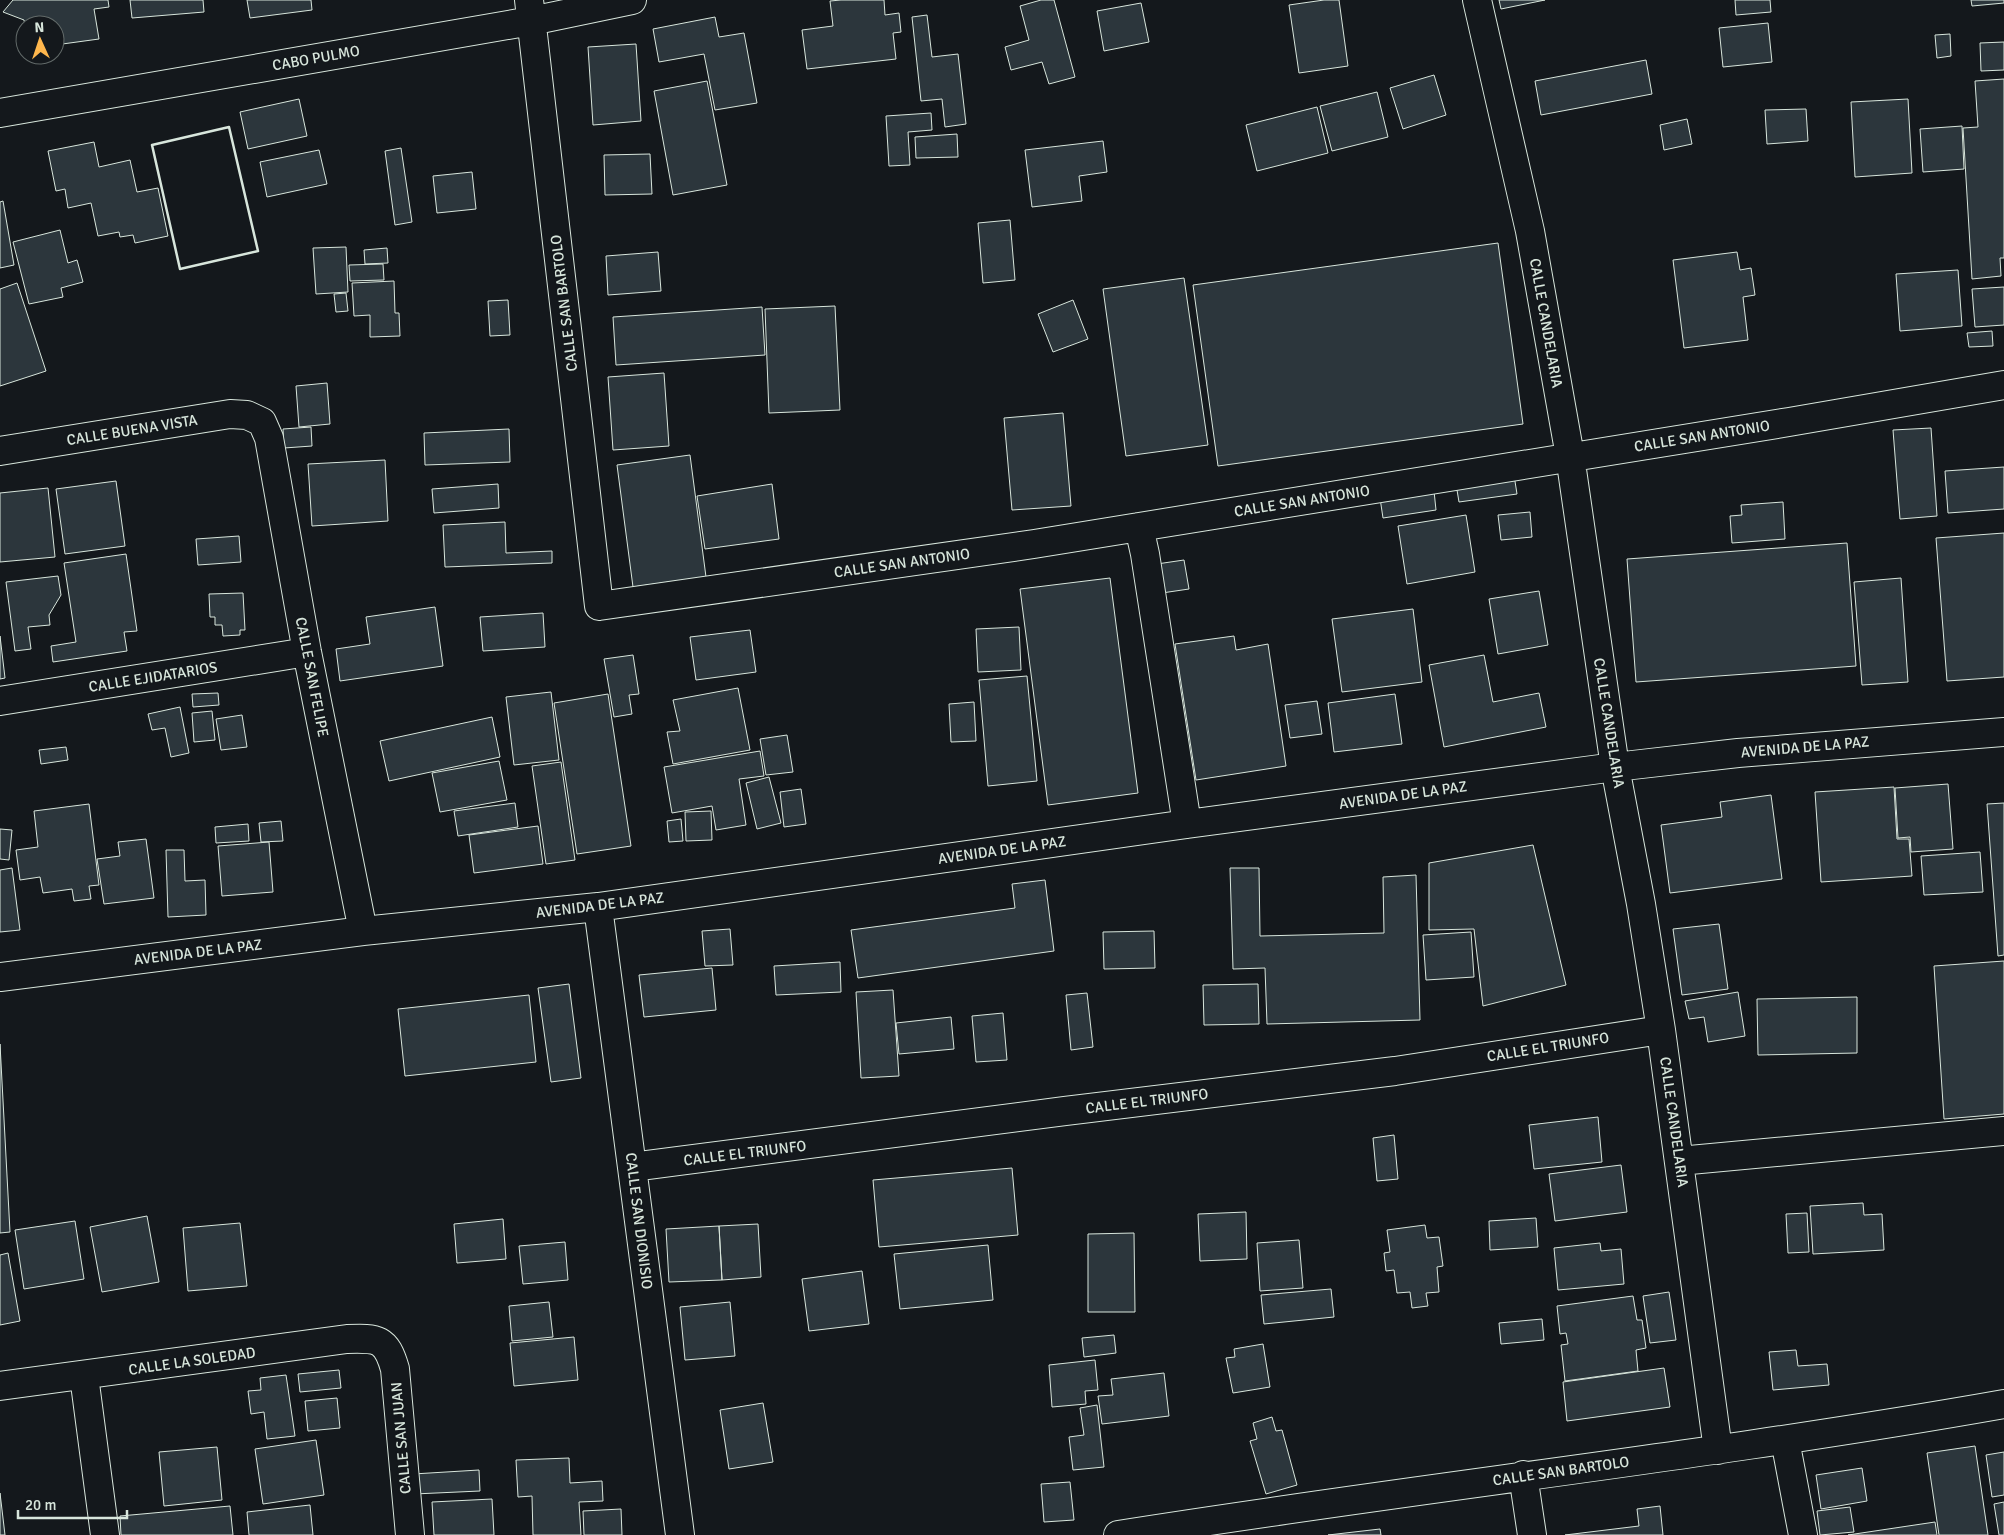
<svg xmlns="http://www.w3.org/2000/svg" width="2004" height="1535" font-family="Signika,sans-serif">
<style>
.building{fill:#2c363c;stroke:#d8e6dc}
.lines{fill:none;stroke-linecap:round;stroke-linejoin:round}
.minor-casing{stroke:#d8e6dc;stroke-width:30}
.minor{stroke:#14181c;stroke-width:28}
.wall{stroke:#d8e6dc;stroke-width:2.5}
.labels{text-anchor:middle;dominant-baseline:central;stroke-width:4;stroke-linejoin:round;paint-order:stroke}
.street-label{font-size:15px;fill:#d8e6dc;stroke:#14181c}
</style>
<rect width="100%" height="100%" fill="#14181c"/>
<path class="building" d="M13,0H108L109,7L94,9L99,39L55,45V25H25L24,20L3,12Z
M130,0H203L204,12L132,18Z
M247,0H311L312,10L250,18Z
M841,0H884L885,15L899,13L901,32L893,33L896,59L807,69L802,30L833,26L830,1Z
M1041,0H1054L1075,77L1049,84L1042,62L1011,70L1005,47L1029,40L1020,6Z
M1324,0H1339L1348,66L1299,73L1289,5Z
M1499,0H1545L1501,9Z
M1735,0H1770L1771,12L1736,15Z
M1971,0H2004V3L1972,6Z
M1141,3L1149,42L1104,51L1097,11Z
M927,15L932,57L958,54L966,124L945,127L942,99L921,101L912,17Z
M715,17L719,37L744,33L757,103L715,110L704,54L659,62L653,29Z
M1768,23L1772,62L1723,67L1719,28Z
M1950,34L1951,56L1937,58L1935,35Z
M2004,42V70L1981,71L1980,43Z
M636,44L641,121L593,125L588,47Z
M1646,60L1652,94L1541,115L1535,81Z
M1434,75L1446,115L1403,129L1390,88Z
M2004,79V258H2000L2001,276L1972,279L1963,128L1978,127L1975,81Z
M707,81L727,185L673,195L654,91Z
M1377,92L1388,137L1332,151L1320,106Z
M299,99L307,136L248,149L240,112Z
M1908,99L1912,173L1855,177L1851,102Z
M1317,107L1328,153L1257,171L1246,125Z
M1806,109L1808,141L1767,144L1765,110Z
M931,113L932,130L908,132L910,165L889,166L886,116Z
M1687,119L1692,144L1664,150L1660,125Z
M1962,126L1964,169L1923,172L1920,129Z
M957,134L958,157L916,158L915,137Z
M1103,141L1107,172L1079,176L1082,201L1032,207L1025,150Z
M94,142L99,167L130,160L137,192L158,188L168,236L135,243L133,235L120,237L119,232L98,236L91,203L68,208L65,189L56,191L48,151Z
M401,148L412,222L395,225L385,151Z
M319,150L327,184L267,197L260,162Z
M650,154L652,194L605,195L604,155Z
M472,172L476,209L437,213L433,176Z
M3,201L14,265L0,268V202Z
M1010,220L1015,280L983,283L978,223Z
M60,230L68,263L77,260L83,282L61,288L63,297L29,304L13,242Z
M1498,243L1523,424L1218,466L1193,285Z
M346,247L348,292L316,294L313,248Z
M387,248L388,263L365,264L364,250Z
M658,252L661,291L608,295L606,256Z
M1737,252L1740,270L1751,268L1755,295L1743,297L1748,340L1684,348L1673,260Z
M383,264L384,280L350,281L349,265Z
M1958,270L1962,326L1900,331L1896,274Z
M1184,278L1208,445L1126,456L1103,289Z
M394,281L395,313H399L400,336L370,337V315L354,316L352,283Z
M17,283L46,371L0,386V289Z
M2004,287V325L1975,327L1972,289Z
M346,293L348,311L336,312L334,294Z
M508,300L510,335L490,336L488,301Z
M1073,300L1088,339L1053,352L1038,314Z
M835,306L840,410L769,413L765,309Z
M762,307L765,355L616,365L613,317Z
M1992,331L1993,346L1969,347L1967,333Z
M664,373L669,446L613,450L608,377Z
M327,383L330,424L299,427L296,386Z
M1063,413L1071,506L1012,510L1004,418Z
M311,427L312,446L284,448L283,429Z
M1931,428L1937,516L1900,519L1893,430Z
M509,429L510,462L425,465L424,433Z
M690,455L706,577L633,587L617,465Z
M385,460L388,521L312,526L308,464Z
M2004,467V509L1948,513L1945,471Z
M1514,475L1517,494L1459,502L1456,484Z
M116,481L125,546L65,554L56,489Z
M498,484L499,508L434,513L432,489Z
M772,484L779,539L705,549L697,496Z
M48,488L55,557L0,562V493Z
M1434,491L1436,510L1383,518L1380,498Z
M1783,502L1785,539L1732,543L1730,516L1742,515L1741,505Z
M1530,512L1532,537L1501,540L1498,515Z
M1466,515L1475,572L1407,584L1398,526Z
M505,522L506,553L552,551V563L445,567L443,525Z
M2004,533V677L1947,681L1936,538Z
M239,536L241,562L198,565L196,539Z
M1847,543L1856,666L1636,682L1627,559Z
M126,554L137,631L124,632L127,651L53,662L51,646L76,642L64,563Z
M1184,560L1189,589L1155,594L1150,565Z
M58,576L61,595L49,615L50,625L28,627L31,649L15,651L6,582Z
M1110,578L1138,793L1048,805L1020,589Z
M1901,578L1908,682L1862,685L1854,582Z
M1539,591L1548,645L1498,654L1489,599Z
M243,593L245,630H240V635L223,636L222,625H215V617H210L209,594Z
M435,607L443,666L340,681L336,649L370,644L366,617Z
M1413,609L1422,682L1342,692L1332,619Z
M543,613L545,647L483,651L480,617Z
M1019,627L1021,670L978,672L976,629Z
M750,630L756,672L696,680L690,637Z
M0,636L5,678L0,679Z
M1234,636L1236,650L1268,644L1286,766L1196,780L1175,644Z
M633,655L639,694L629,695L632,714L614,717L604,659Z
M1484,655L1493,702L1539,693L1546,727L1444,747L1429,665Z
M1027,676L1037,781L988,786L979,680Z
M738,688L750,750L673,764L667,732L680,731L673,700Z
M551,692L559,760L514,765L506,697Z
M218,693L219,705L193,707L192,694Z
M608,694L631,846L577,854L554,703Z
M1395,694L1402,744L1334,752L1328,703Z
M1317,701L1322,734L1290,738L1285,705Z
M974,702L976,741L951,742L949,704Z
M180,707L189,753L171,757L165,728L152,730L148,714Z
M212,711L215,740L194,742L192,713Z
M242,715L247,747L221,750L216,719Z
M492,717L500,757L389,781L380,741Z
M787,735L793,772L766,775L760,739Z
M66,747L68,760L41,764L39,750Z
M760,751L764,776L739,779L746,825L716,830L712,806L672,813L664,767Z
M499,761L507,800L440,812L432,773Z
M561,762L575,860L546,864L532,766Z
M769,777L781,823L757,829L746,783Z
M1948,784L1953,849L1911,852L1910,837L1898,838L1895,788Z
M1894,787L1897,839H1909L1912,876L1821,882L1815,792Z
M801,789L806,824L784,827L780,792Z
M1771,795L1782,879L1670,893L1661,825L1722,817L1720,802Z
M515,803L518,827L458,836L454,811Z
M2004,803V955L1998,956L1987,804Z
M89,804L99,885L89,886L91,899L74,901L72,889L43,893L40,877L20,880L16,850L38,847L34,811Z
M711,811L712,840L686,841L685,812Z
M681,819L683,841L669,842L667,821Z
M281,821L283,841L261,842L259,823Z
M248,824L249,841L216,843L215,827Z
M538,826L543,864L474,873L469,835Z
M0,829L12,830L9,860L0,859Z
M146,839L154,898L104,904L97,859L120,856L118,842Z
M269,842L273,892L222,896L218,846Z
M1533,845L1566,985L1483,1006L1474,929L1429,930V863Z
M166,850H184L185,881L205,880L206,915L168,917Z
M1980,852L1983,892L1924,895L1921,856Z
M12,868L20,930L0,932V870Z
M1230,868H1259L1260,936L1384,933L1383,877L1416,875L1420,1020L1267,1024L1265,968L1233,969Z
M1045,880L1054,951L858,978L851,930L1015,908L1012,884Z
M1719,924L1728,989L1682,995L1673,929Z
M730,929L733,965L705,966L702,931Z
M1154,931L1155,968L1104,969L1103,932Z
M1471,932L1474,977L1426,980L1423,935Z
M2004,961V1114L1944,1119L1934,966Z
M840,962L841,992L776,995L774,966Z
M712,968L716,1010L644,1017L639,975Z
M569,984L581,1078L551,1082L538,988Z
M1258,984L1259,1024L1204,1025L1203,985Z
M893,990L899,1076L861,1078L856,992Z
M1738,992L1745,1036L1708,1042L1704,1017L1689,1019L1685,1001Z
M1087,993L1093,1047L1071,1050L1066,995Z
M529,995L536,1062L405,1076L398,1009Z
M1857,997V1053L1758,1055L1757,999Z
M1003,1013L1007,1060L976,1062L972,1016Z
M951,1017L954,1049L899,1054L896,1023Z
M0,1044L10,1232L0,1233Z
M1598,1117L1602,1162L1534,1169L1529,1125Z
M1394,1135L1398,1179L1377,1181L1373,1138Z
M1621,1165L1627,1212L1555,1221L1549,1174Z
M1012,1168L1018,1235L879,1247L873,1180Z
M1863,1203L1864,1215L1882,1214L1884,1250L1813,1254L1810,1206Z
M1246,1212L1247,1259L1200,1261L1198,1214Z
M1807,1213L1809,1252L1788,1253L1786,1214Z
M147,1216L159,1282L102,1292L90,1227Z
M1536,1218L1538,1247L1490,1250L1489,1221Z
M503,1219L506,1259L457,1263L454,1224Z
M75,1221L84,1279L24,1289L15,1230Z
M240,1223L247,1286L188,1291L183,1228Z
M758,1224L761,1277L722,1280L719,1226Z
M1425,1225L1427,1238L1439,1237L1443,1266L1437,1267L1439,1292L1426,1293L1428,1306L1412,1308L1410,1292L1397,1293L1394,1270L1386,1271L1384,1253L1390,1252L1387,1230Z
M719,1226L722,1280L669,1282L666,1229Z
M1134,1233L1135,1312H1088V1234Z
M1299,1240L1303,1288L1260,1291L1257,1243Z
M565,1242L568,1280L523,1284L519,1246Z
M1600,1243L1601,1251L1621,1249L1624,1284L1558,1290L1554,1248Z
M988,1245L993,1300L900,1309L894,1254Z
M8,1253L20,1321L0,1325V1255Z
M862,1271L869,1324L809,1331L802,1279Z
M1331,1289L1334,1317L1264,1324L1261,1295Z
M1669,1292L1676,1340L1650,1343L1643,1296Z
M1633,1296L1637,1320H1642L1646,1348L1636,1350L1638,1371L1565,1381L1561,1345L1568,1344L1566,1333L1560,1334L1557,1306Z
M549,1302L553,1337L512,1341L509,1306Z
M730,1302L735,1356L685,1360L680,1307Z
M1542,1319L1544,1340L1501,1344L1499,1323Z
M1114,1335L1116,1353L1084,1357L1082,1338Z
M574,1337L578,1380L514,1386L510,1343Z
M1263,1344L1270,1387L1233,1393L1226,1358L1235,1357L1234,1349Z
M1796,1350L1798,1366L1827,1364L1829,1385L1773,1390L1769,1352Z
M1095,1360L1098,1390L1085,1391L1086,1404L1052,1407L1049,1365Z
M1664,1368L1670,1407L1567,1421L1563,1382Z
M339,1370L341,1388L300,1392L298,1374Z
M1164,1373L1169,1416L1102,1424L1098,1396L1113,1395L1111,1379Z
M286,1375L295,1436L267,1439L264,1412L251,1414L248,1391L261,1390L260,1378Z
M337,1398L340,1428L308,1431L305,1401Z
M763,1403L773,1462L729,1469L720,1410Z
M1097,1405L1104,1467L1073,1470L1069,1437L1084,1435L1080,1408Z
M1272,1417L1276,1431L1282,1430L1297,1485L1266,1494L1250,1441L1257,1439L1253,1423Z
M316,1440L324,1495L263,1504L255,1449Z
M1975,1446L1988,1535H1939L1927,1453Z
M217,1447L222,1500L164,1506L159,1452Z
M2004,1452V1495L1992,1497L1986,1455Z
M569,1458L570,1483L602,1481L603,1501L579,1502L581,1535H533L532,1496L518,1497L516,1460Z
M1862,1468L1867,1501L1821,1509L1816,1475Z
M479,1470L480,1491L414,1494L413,1474Z
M1070,1482L1074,1520L1044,1522L1041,1484Z
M0,1493L5,1535H0Z
M492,1499L494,1535H434L432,1502Z
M2004,1502V1535H1999L1994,1504Z
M310,1505L313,1535H249L247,1512Z
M230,1506L233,1535H121L120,1516Z
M1660,1506L1663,1535H1565L1639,1526L1637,1509Z
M1850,1507L1854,1532L1820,1535L1817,1511Z
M621,1509L622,1535H584L583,1511Z
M1935,1522L1937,1535H1848Z
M1380,1529L1381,1535H1328Z"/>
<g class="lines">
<g class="minor-casing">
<path id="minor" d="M529,0L599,606L1034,544L1789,422L2004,385
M1477,0L1530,231L1570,456L1615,767L1641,904L1661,1030L1718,1450
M0,113L531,21L632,0
M0,451L230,414L247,415L262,422L269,438L307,652L363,931
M1139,527L1145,554L1187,824
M0,701L307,652
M598,907L680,1535
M0,977L363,931L598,907L1187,824L1615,767L1738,753L2004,732
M1679,1161L2004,1131
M632,1167L1065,1111L1395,1071L1661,1030
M84,1376L105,1535
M0,1386L347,1339C378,1338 386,1338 395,1369L410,1535
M1785,1440L1803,1535
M1523,1475L1532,1535
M1118,1535C1413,1488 1710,1456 2004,1404"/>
</g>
<use href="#minor" class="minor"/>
<path class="wall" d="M229,127L258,251L180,269L152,145Z"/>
</g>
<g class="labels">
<g class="street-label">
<text transform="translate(316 58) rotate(-10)">CABO PULMO</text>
<text transform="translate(564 303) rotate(-97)">CALLE SAN BARTOLO</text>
<text transform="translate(1546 323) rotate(80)">CALLE CANDELARIA</text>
<text transform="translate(132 430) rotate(-9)">CALLE BUENA VISTA</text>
<text transform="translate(1702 436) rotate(-9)">CALLE SAN ANTONIO</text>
<text transform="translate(1302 501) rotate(-9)">CALLE SAN ANTONIO</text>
<text transform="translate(902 563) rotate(-8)">CALLE SAN ANTONIO</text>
<text transform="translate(153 677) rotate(-9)">CALLE EJIDATARIOS</text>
<text transform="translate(312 677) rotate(79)">CALLE SAN FELIPE</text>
<text transform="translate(1609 723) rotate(81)">CALLE CANDELARIA</text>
<text transform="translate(1805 747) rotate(-5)">AVENIDA DE LA PAZ</text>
<text transform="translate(1403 795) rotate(-8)">AVENIDA DE LA PAZ</text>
<text transform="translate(1002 850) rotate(-8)">AVENIDA DE LA PAZ</text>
<text transform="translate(600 905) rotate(-7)">AVENIDA DE LA PAZ</text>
<text transform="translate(198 952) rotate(-7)">AVENIDA DE LA PAZ</text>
<text transform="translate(1548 1047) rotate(-9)">CALLE EL TRIUNFO</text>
<text transform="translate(1147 1101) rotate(-7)">CALLE EL TRIUNFO</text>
<text transform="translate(1674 1122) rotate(82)">CALLE CANDELARIA</text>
<text transform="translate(745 1153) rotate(-7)">CALLE EL TRIUNFO</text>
<text transform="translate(639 1221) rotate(83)">CALLE SAN DIONISIO</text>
<text transform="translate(192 1361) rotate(-8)">CALLE LA SOLEDAD</text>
<text transform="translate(401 1438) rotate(-95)">CALLE SAN JUAN</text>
<text transform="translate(1561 1471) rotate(-8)">CALLE SAN BARTOLO</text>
</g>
</g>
<g transform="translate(40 40) rotate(357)"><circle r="24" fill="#14181c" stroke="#626a69"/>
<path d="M0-4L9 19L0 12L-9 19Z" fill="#ffb74d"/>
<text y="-8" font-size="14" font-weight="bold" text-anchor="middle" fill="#d8e6dc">N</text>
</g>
<path d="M18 1510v8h109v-8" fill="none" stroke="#d8e6dc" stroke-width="2.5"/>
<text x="25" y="1510" font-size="15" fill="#d8e6dc" stroke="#14181c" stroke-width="4" paint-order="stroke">20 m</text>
</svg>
